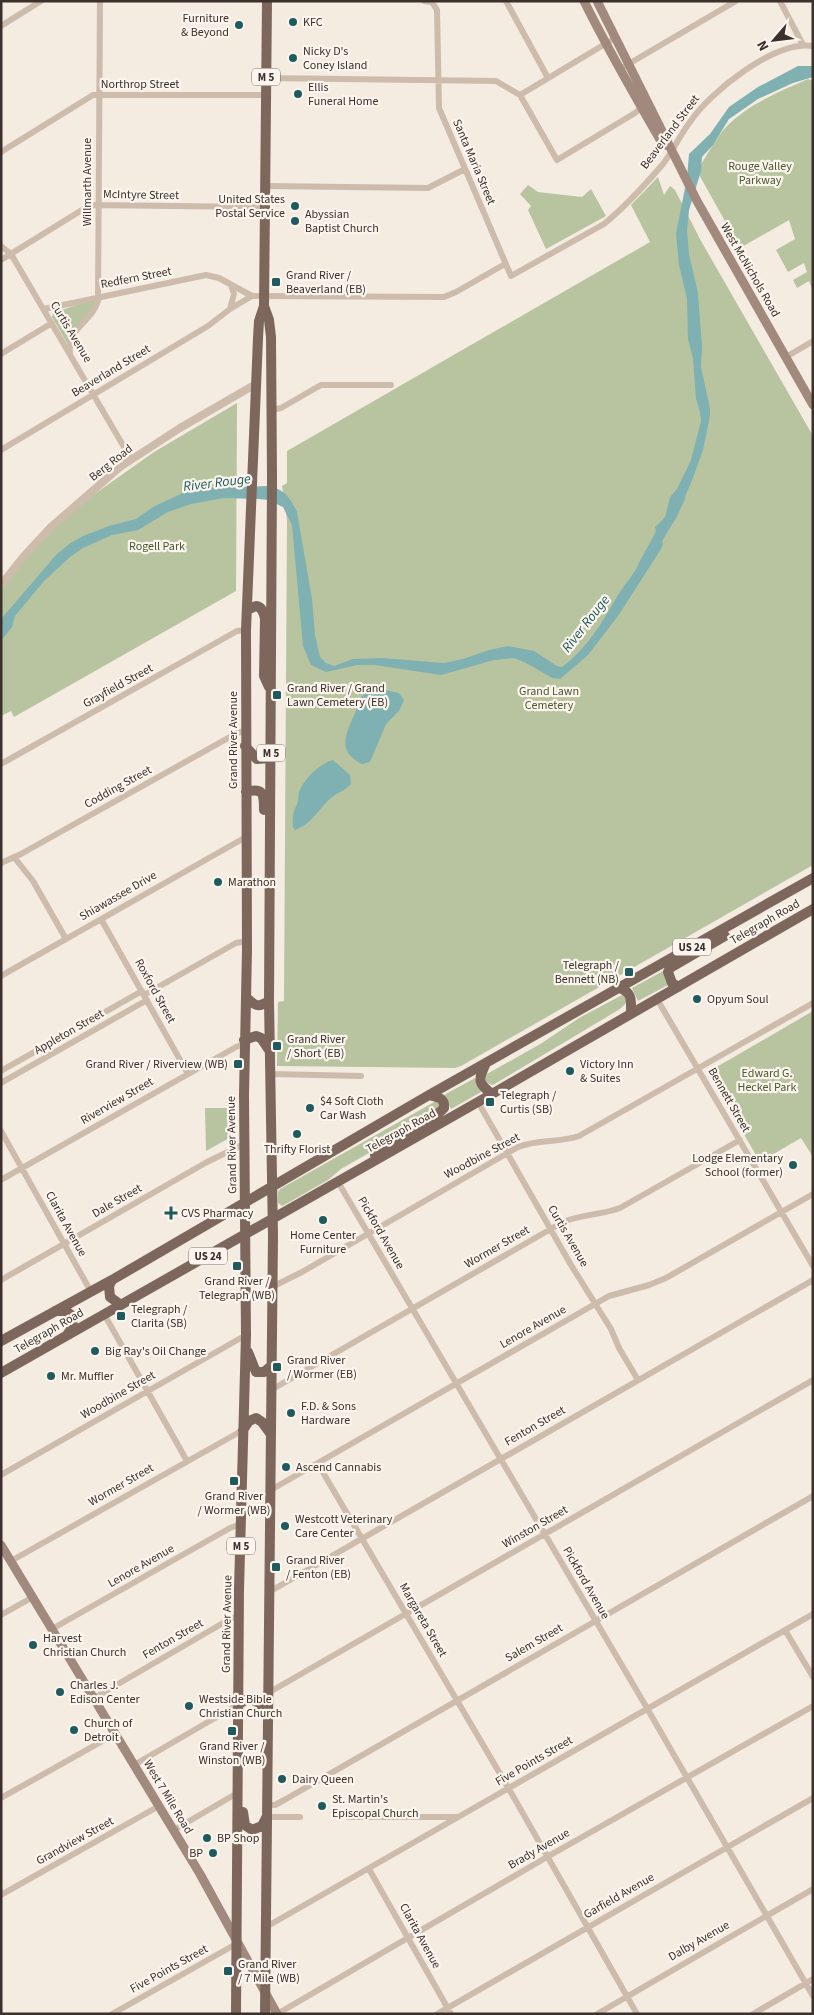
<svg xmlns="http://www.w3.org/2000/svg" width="814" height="2015" font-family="'Source Sans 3',sans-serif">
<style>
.green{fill:#b8c4a0}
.water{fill:#7fb0b2}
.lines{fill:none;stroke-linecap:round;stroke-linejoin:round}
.river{stroke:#7fb0b2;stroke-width:10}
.minor{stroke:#cdbbac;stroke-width:6}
.tertiary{stroke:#cdbbac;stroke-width:8}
.secondary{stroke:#a18a7d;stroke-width:9}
.primary{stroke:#7d675c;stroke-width:10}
.poi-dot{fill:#1f5a5e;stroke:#fbf5ee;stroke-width:2}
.labels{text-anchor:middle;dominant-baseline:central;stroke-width:4.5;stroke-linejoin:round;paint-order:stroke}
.shield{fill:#fbf5ee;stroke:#756b66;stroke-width:1}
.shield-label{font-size:11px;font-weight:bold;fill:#3b302b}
.poi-label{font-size:12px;fill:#3b302b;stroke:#fbf5ee;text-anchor:start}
.street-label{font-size:12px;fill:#3b302b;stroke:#fbf5ee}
.park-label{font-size:12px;fill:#4a5a2e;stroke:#fbf5ee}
.water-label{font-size:14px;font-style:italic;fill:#1f5a5e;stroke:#fbf5ee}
</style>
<rect width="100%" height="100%" fill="#f4ebe1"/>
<path class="green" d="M808,79L813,81V291L809,281L797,288L793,280L807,272L804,263L788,272L776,250L795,239L789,220L740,248L697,171C706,157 716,137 727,126C750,103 779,92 808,79Z
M658,177L664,195L670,186L675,190L701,241L813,436V865L461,1066L455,1068L277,1066L278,1002L284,1001L287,520L282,486L287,483V451L650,242L631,205Z
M528,185L538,192L582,197L591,189L606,216L546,249L528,210L531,206L520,194Z
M97,298V302L69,343H67L52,317L53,313Z
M237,403L236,591L14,717L11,711L1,716V587L3,588L33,547L79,505L154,452Z
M663,971L668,985L638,1001L632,988Z
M624,994L627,1002L620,1009L493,1085L485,1082L487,1074L542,1043L579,1018Z
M813,1011V1157L801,1138L760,1162L708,1072Z
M475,1078L481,1092L451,1109L444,1095Z
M436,1101L440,1105L435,1115L341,1169L328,1180L286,1204L282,1206L278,1203V1192L280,1189Z
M205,1108H233V1136L206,1151Z"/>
<path class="water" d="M798,66H813V77L793,83L758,99L735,115L729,119L713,145L702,157L701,171L689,210L687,231L689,254L698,293L702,347L701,367L710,409V416L703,450L691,483L683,501L673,512L670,521L660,532L663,544L661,549L618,616L588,655L560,679L552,678L526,663L514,658L494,660L441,675L375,665H357L326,672L311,665L303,646L292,525L283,507L268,500L259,499L224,498L191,504L168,512L138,530L112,535L83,548L70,557L44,581L15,616L12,627L1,641L2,618L56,555L69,544L83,536L109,526L136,519L153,507L185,492L208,488L268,486C284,489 290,497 297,512L312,599L315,635L320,657L326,663L334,666L353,659L382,658L444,663L463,659L489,650L508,646L534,651L557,666L562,667C588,648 602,622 618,595C626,582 636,573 641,559L653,554L658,544L655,527L665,518L670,497L677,489L691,460L701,421L700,412L696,399L693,359L688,339L687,299L679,265L676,234L687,178L689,154L710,134L729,107L758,87Z
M380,689L399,693L404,700L399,711L386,724L370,762L362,764C336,751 346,734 355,713C359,704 359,696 369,690L377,691Z
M333,760L350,775L351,784C345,791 338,792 331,798C319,808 312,824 295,830L293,827C292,818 293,812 297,804C299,801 298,796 299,792C304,779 320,763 333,760Z"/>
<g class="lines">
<path class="river" d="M643,566L662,531L672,515L680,498"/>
<path class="minor" d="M424,1L432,2L437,10L439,108L511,276L604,224C626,206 645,185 663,164C673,151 680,135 690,122C710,92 775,40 813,46
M506,1L548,78
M780,1L803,45
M1,26L41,1
M620,69L736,1
M266,78L496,81L520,95L557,160L635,113L643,106
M520,95L615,38
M1,152L93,95H266
M265,186L428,188L465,169
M1,246L11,254L131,459
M1,260L90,205L265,207
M44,309L206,275L219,278L252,296L444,297L456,292L505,264
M230,309L234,294L231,285
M70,353C67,328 92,322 98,301L100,1
M1,354L52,323
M786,357L813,341
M272,410L281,408L321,385H391
M1,450L208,326L230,309L252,296
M1,764L237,631L246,630
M14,857L33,881L66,939
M1,863L21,854L237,733L245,731
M101,919L188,1074
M1,976L246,837
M144,995L236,943L247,941
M657,999L813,1266
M1,1071L142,991
M270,1074L361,1076
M1,1083L147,1000
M478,1102L571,1265L611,1329L619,1348L638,1380
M1,1131L90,1290
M1,1180L236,1047L244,1044
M338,1182L644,1703L813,1996
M1,1280L207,1162L246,1143
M272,1287L302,1272L518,1147C538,1139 559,1143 579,1136L813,1003
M104,1314L187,1461
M271,1390L563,1222C582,1214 602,1215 620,1208L740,1140
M318,1464L509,1789L637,2014
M1,1475L246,1335
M269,1491L609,1296L649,1285L666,1278L813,1194
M11,1561L243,1430
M269,1592L813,1280
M1,1615L33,1597
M52,1629L230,1528L241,1524
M785,1630L813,1677
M268,1693L813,1380
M94,1698L230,1619L239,1616
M134,1765L239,1704
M1,1798L115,1734
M266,1805H275L286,1799L813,1496
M266,1817H300
M348,1817H458
M174,1830L239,1792
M369,1869L451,2014
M1,1895L159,1806
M266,1927L813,1614
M112,2014L236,1944
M277,2014L547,1857L813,1706
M437,2014L813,1798
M597,2014L813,1889
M753,2014L813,1979"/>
<path class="tertiary" d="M1,585L24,556L51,527L120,467L180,428L256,384"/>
<path class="secondary" d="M584,1C608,50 635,96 662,143L668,146
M597,1L697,201L813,405
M1,1545L200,1874L277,2014"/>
<path class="primary" d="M264,306L269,320L271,337L272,478L269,1001L273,1236L265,2014
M247,610L256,606C263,607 264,614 265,619L264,676L269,687
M245,746L257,759L271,758
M246,792C264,787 264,795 264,810
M678,987L672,983L668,972L670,968L725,936
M619,988C633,992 631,1001 631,1014
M246,997C255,1006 258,1008 269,1001
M244,1040L256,1036L261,1038L269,1050
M485,1065C478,1081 478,1083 492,1094
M375,1155L386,1146L440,1112L444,1108C445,1098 438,1097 429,1095
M112,1280L109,1286L110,1297L121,1305
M55,1311H66L71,1315L73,1326L67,1335
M1,1341L112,1280L429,1095L813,878
M248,1352L256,1372H264L271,1366
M1,1373L492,1094L813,909
M243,1430L249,1421L256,1418L262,1422L270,1433
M239,1704L249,1698L259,1703L267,1714
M243,1812L245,1825L252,1830L262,1826L266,1818
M236,2014L239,1589L246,1335L244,1095L247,950L246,630L258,338L259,321L264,306L267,1"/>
</g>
<g class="poi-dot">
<circle cx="293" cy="22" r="5"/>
<circle cx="239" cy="25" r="5"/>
<circle cx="293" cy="58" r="5"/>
<circle cx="298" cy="94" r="5"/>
<circle cx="295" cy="206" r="5"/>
<circle cx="295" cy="221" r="5"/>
<rect x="271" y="277" width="10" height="10" rx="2.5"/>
<rect x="272" y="690" width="10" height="10" rx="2.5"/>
<circle cx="218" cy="882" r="5"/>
<rect x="624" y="967" width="10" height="10" rx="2.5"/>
<circle cx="697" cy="999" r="5"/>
<rect x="272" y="1041" width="10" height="10" rx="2.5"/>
<rect x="233" y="1059" width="10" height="10" rx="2.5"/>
<circle cx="570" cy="1071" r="5"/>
<rect x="485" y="1097" width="10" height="10" rx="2.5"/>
<circle cx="310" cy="1108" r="5"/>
<circle cx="297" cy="1134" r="5"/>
<circle cx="793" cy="1165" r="5"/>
<path d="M168.5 1205.5h5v5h5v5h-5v5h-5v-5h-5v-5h5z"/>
<circle cx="323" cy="1220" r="5"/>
<rect x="232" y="1261" width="10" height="10" rx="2.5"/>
<rect x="116" y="1311" width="10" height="10" rx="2.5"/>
<circle cx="95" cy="1351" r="5"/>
<rect x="272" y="1362" width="10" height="10" rx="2.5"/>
<circle cx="51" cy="1376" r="5"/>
<circle cx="291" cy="1413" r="5"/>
<circle cx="286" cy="1467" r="5"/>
<rect x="229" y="1476" width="10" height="10" rx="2.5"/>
<circle cx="285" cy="1526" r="5"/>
<rect x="271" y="1562" width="10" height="10" rx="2.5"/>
<circle cx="33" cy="1645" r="5"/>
<circle cx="60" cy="1692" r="5"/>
<circle cx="189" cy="1706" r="5"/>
<circle cx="74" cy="1730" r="5"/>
<rect x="227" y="1726" width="10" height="10" rx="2.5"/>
<circle cx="282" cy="1779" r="5"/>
<circle cx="322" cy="1806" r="5"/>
<circle cx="207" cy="1838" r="5"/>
<circle cx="213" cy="1853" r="5"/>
<rect x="223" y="1966" width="10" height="10" rx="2.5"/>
</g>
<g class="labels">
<g class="shield">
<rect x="252" y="68.5" width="28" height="17" rx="4"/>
<rect x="257" y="744.5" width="28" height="17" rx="4"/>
<rect x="673" y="938.5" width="38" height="17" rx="4"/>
<rect x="189" y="1247.5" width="38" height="17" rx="4"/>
<rect x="227" y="1537.5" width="28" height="17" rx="4"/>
</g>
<g class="shield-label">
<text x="266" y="77">M 5</text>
<text x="271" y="753">M 5</text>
<text x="692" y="947">US 24</text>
<text x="208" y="1256">US 24</text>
<text x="241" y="1546">M 5</text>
</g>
<g class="poi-label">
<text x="229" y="18" text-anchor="end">Furniture<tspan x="229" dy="14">&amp; Beyond</tspan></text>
<text x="303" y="22">KFC</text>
<text x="303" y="51">Nicky D's<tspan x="303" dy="14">Coney Island</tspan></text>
<text x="308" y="87">Ellis<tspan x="308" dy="14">Funeral Home</tspan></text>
<text x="285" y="199" text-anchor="end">United States<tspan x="285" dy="14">Postal Service</tspan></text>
<text x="305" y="214">Abyssian<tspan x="305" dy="14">Baptist Church</tspan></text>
<text x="286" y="275">Grand River /<tspan x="286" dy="14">Beaverland (EB)</tspan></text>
<text x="287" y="688">Grand River / Grand<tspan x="287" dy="14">Lawn Cemetery (EB)</tspan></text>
<text x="228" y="882">Marathon</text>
<text x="619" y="965" text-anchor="end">Telegraph /<tspan x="619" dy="14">Bennett (NB)</tspan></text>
<text x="707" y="999">Opyum Soul</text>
<text x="287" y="1039">Grand River<tspan x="287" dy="14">/ Short (EB)</tspan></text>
<text x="228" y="1064" text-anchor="end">Grand River / Riverview (WB)</text>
<text x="580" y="1064">Victory Inn<tspan x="580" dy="14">&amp; Suites</tspan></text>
<text x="500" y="1095">Telegraph /<tspan x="500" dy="14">Curtis (SB)</tspan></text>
<text x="320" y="1101">$4 Soft Cloth<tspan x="320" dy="14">Car Wash</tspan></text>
<text x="297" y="1149" text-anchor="middle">Thrifty Florist</text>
<text x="783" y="1158" text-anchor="end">Lodge Elementary<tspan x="783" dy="14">School (former)</tspan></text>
<text x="181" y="1213">CVS Pharmacy</text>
<text x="323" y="1235" text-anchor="middle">Home Center<tspan x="323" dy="14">Furniture</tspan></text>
<text x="237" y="1281" text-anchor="middle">Grand River /<tspan x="237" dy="14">Telegraph (WB)</tspan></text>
<text x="131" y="1309">Telegraph /<tspan x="131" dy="14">Clarita (SB)</tspan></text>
<text x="105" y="1351">Big Ray's Oil Change</text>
<text x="287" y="1360">Grand River<tspan x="287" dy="14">/ Wormer (EB)</tspan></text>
<text x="61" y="1376">Mr. Muffler</text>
<text x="301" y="1406">F.D. &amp; Sons<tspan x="301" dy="14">Hardware</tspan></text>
<text x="296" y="1467">Ascend Cannabis</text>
<text x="234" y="1496" text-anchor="middle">Grand River<tspan x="234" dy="14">/ Wormer (WB)</tspan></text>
<text x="295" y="1519">Westcott Veterinary<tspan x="295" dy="14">Care Center</tspan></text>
<text x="286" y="1560">Grand River<tspan x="286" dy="14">/ Fenton (EB)</tspan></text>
<text x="43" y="1638">Harvest<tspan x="43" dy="14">Christian Church</tspan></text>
<text x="70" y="1685">Charles J.<tspan x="70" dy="14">Edison Center</tspan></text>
<text x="199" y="1699">Westside Bible<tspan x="199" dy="14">Christian Church</tspan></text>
<text x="84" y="1723">Church of<tspan x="84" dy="14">Detroit</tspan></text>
<text x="232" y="1746" text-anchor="middle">Grand River /<tspan x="232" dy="14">Winston (WB)</tspan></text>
<text x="292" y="1779">Dairy Queen</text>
<text x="332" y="1799">St. Martin's<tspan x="332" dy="14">Episcopal Church</tspan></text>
<text x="217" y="1838">BP Shop</text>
<text x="203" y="1853" text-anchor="end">BP</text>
<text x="238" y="1964">Grand River<tspan x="238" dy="14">/ 7 Mile (WB)</tspan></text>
</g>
<g class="street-label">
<text x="140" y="84">Northrop Street</text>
<text transform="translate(670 132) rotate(-53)">Beaverland Street</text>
<text transform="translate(474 162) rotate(67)">Santa Maria Street</text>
<text transform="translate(87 182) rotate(-90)">Willmarth Avenue</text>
<text transform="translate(141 195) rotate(1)">McIntyre Street</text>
<text transform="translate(750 270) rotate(60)">West McNichols Road</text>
<text transform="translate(136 278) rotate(-11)">Redfern Street</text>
<text transform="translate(71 332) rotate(59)">Curtis Avenue</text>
<text transform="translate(111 371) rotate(-31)">Beaverland Street</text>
<text transform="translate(111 463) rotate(-38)">Berg Road</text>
<text transform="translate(118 686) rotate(-29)">Grayfield Street</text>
<text transform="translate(233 740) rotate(-90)">Grand River Avenue</text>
<text transform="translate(118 787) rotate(-29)">Codding Street</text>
<text transform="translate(118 896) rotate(-30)">Shiawassee Drive</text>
<text transform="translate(765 922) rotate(-30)">Telegraph Road</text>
<text transform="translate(155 991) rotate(61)">Roxford Street</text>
<text transform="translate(69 1032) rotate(-30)">Appleton Street</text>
<text transform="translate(729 1100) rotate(60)">Bennett Street</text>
<text transform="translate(117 1101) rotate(-30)">Riverview Street</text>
<text transform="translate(401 1131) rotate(-29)">Telegraph Road</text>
<text transform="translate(232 1145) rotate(-91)">Grand River Avenue</text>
<text transform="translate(482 1156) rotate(-28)">Woodbine Street</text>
<text transform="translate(117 1201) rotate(-30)">Dale Street</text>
<text transform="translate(66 1224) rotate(61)">Clarita Avenue</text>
<text transform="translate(381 1233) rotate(60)">Pickford Avenue</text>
<text transform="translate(568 1236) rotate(60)">Curtis Avenue</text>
<text transform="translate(497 1247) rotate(-30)">Wormer Street</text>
<text transform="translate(533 1327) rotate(-30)">Lenore Avenue</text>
<text transform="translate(49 1331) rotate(-30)">Telegraph Road</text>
<text transform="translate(118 1395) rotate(-30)">Woodbine Street</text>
<text transform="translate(535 1426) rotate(-30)">Fenton Street</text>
<text transform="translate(121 1485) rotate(-30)">Wormer Street</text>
<text transform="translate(535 1527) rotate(-30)">Winston Street</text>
<text transform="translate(141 1566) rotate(-30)">Lenore Avenue</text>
<text transform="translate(586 1583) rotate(60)">Pickford Avenue</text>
<text transform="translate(423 1620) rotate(60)">Margareta Street</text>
<text transform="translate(227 1624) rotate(-89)">Grand River Avenue</text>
<text transform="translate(173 1639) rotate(-30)">Fenton Street</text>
<text transform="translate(534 1643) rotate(-30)">Salem Street</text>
<text transform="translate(534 1761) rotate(-30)">Five Points Street</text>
<text transform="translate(168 1797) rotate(59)">West 7 Mile Road</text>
<text transform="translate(75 1841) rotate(-29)">Grandview Street</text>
<text transform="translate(539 1849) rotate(-30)">Brady Avenue</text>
<text transform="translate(619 1896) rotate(-30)">Garfield Avenue</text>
<text transform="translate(420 1936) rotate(61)">Clarita Avenue</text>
<text transform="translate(699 1941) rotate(-30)">Dalby Avenue</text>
<text transform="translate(169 1969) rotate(-29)">Five Points Street</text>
</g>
<g class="park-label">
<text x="760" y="166">Rouge Valley<tspan x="760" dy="14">Parkway</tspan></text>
<text x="157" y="546">Rogell Park</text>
<text x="549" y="691">Grand Lawn<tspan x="549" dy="14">Cemetery</tspan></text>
<text x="767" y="1073">Edward G.<tspan x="767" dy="14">Heckel Park</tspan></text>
</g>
<g class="water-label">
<text transform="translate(217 483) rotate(-7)">River Rouge</text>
<text transform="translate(586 624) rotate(-52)">River Rouge</text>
</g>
</g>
<rect width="814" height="2015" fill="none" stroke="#3b302b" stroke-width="5"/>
<g transform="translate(774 40) rotate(242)" stroke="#fbf5ee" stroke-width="4" paint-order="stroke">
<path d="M0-4L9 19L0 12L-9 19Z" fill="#3b302b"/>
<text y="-8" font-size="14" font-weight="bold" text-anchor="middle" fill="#3b302b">N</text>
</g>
</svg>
